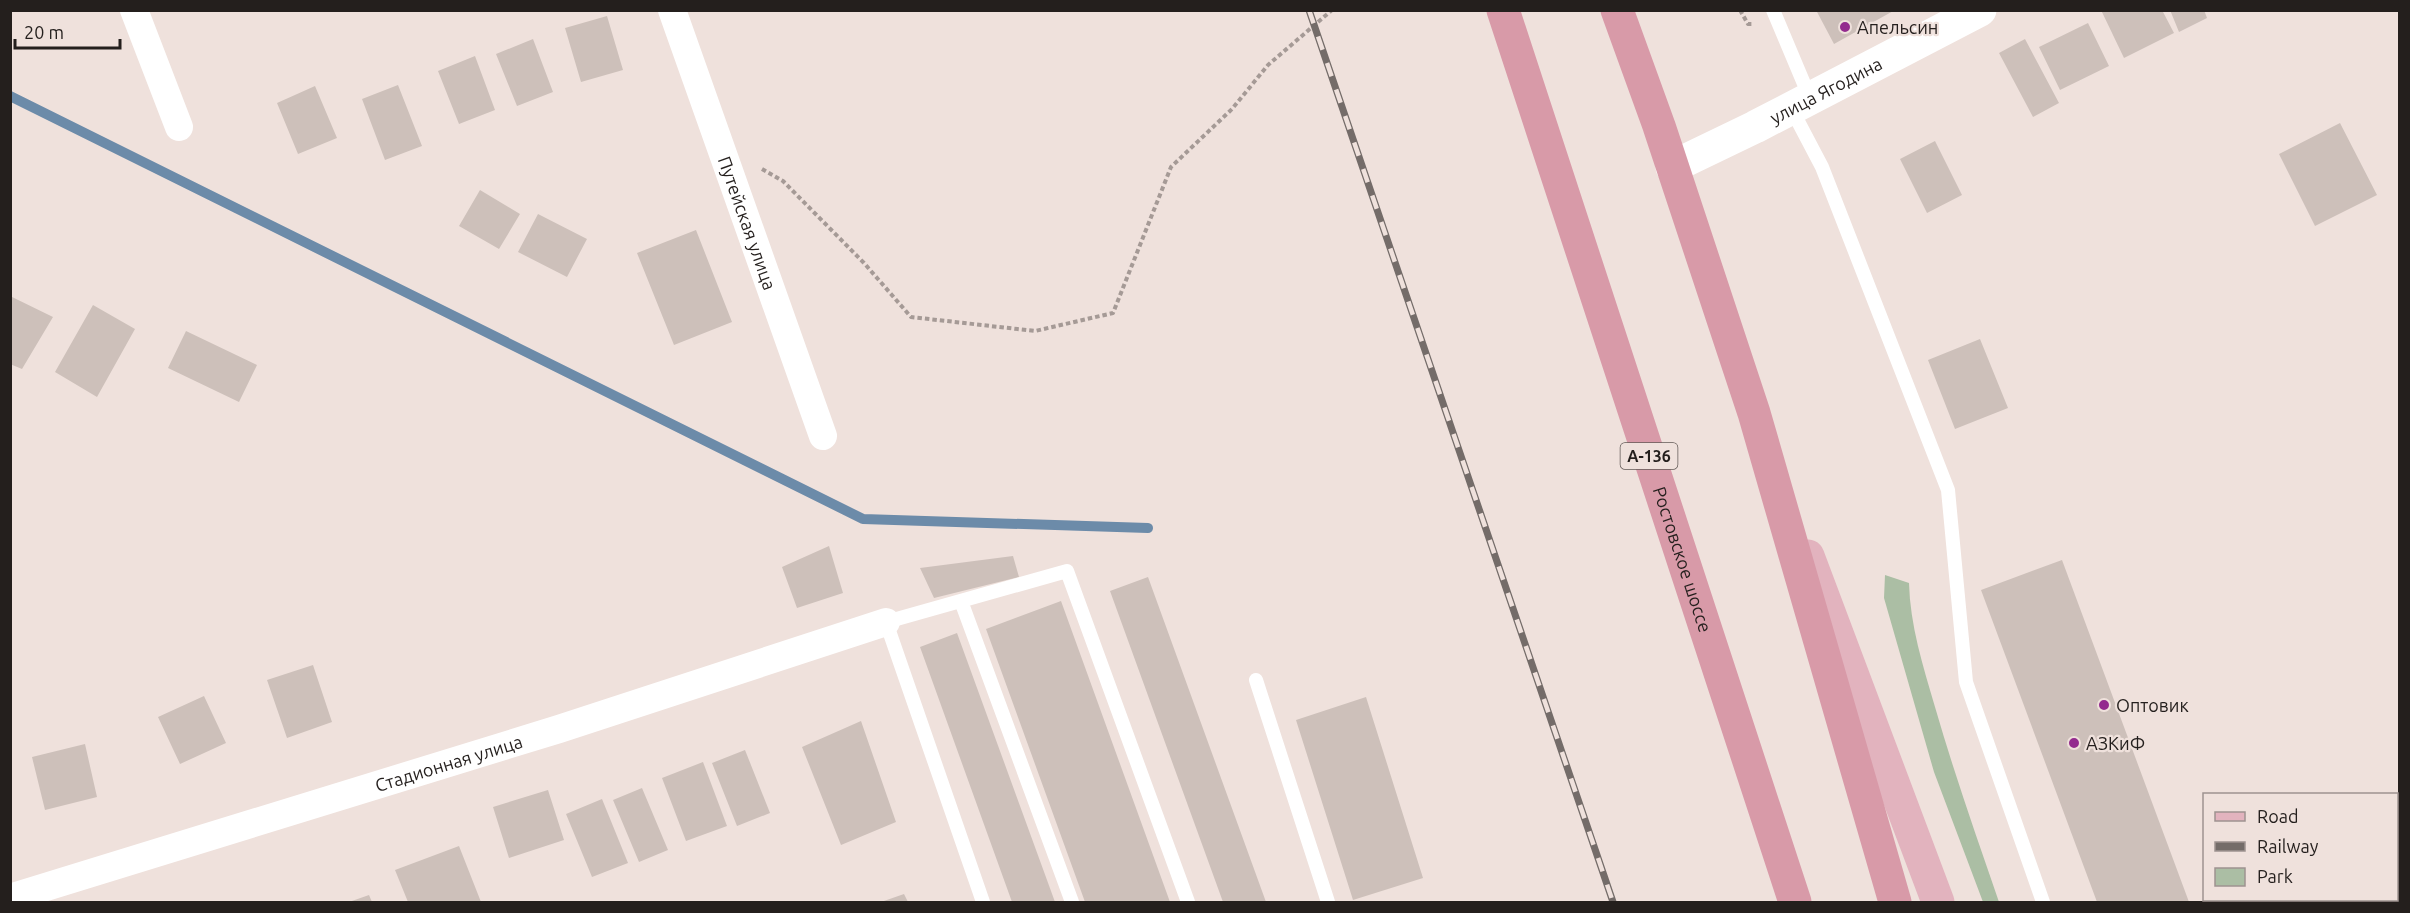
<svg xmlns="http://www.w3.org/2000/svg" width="2410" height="913" font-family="Ubuntu,sans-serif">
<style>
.green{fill:#abbea4}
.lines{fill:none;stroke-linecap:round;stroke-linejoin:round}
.stream{stroke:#6c8ba9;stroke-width:10}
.building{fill:#cdc0ba}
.path{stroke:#a59a96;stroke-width:4;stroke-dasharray:4.5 3;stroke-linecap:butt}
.service{stroke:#fff;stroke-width:14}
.minor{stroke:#fff;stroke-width:28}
.tertiary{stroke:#fff;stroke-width:33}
.primary{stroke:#e2b3be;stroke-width:33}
.trunk{stroke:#d89aa8;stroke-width:33}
.rail-casing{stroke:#746c69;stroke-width:7}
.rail{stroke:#efe1dc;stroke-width:4.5;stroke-dasharray:14;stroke-linecap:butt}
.poi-dot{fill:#932a8e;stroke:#efe1dc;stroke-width:2}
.labels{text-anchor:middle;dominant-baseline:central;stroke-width:4.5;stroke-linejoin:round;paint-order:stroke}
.shield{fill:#efe1dc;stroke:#615956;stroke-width:1.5}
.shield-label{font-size:16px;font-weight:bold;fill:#241f1d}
.poi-label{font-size:18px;fill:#241f1d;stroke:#efe1dc;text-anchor:start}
.street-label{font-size:18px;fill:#241f1d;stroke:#efe1dc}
</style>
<rect width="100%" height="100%" fill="#efe1dc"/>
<path class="green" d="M1885,575L1909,583C1910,625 1923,666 1935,707C1954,773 1977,838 1999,902H1983L1934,772L1884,598Z"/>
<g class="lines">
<path class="stream" d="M10,96L863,519L1148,528"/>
</g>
<path class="building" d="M1816,10H1895L1834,44Z
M2101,10H2162L2174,33L2124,58Z
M2170,10H2204L2207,18L2179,32Z
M607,16L623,70L581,82L565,28Z
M2088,23L2109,66L2060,90L2039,47Z
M533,39L553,92L517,106L496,54Z
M2025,39L2059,103L2033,117L1999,53Z
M475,56L495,110L459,124L438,71Z
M398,85L422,146L385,160L362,99Z
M315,86L337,138L298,154L277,103Z
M2340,123L2377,195L2315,226L2279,154Z
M1935,141L1962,195L1927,213L1900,159Z
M480,190L520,214L499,249L459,226Z
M538,214L587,239L567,277L518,252Z
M696,230L732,322L674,345L637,253Z
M10,296L53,317L22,369L10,364Z
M93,305L135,329L97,397L55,372Z
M186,331L257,365L239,402L168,368Z
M1980,339L2008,408L1955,429L1928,360Z
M829,546L843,593L797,608L782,567Z
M1013,556L1019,577L934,598L920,568Z
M2062,560L2189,902H2097L1981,590Z
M1148,577L1266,902H1223L1110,591Z
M1061,601L1170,902H1085L986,629Z
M957,633L1055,902H1012L920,647Z
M313,665L332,722L287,738L267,680Z
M204,696L226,743L180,764L158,717Z
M1366,697L1423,878L1353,900L1296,720Z
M861,721L896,822L841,845L802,747Z
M85,744L97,797L45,810L32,757Z
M745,750L770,813L737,826L712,763Z
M703,762L727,826L686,841L662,778Z
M642,788L668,850L639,862L613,800Z
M548,790L564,840L509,858L493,807Z
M602,799L628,863L592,877L566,814Z
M459,846L481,902H408L395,870Z
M904,894L908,902H881Z
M369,895L372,902H349Z"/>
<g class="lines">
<path class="path" d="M1740,10L1748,24H1753
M762,169L783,181L864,263L911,317L1035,331L1113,313L1171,167L1232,109L1268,65L1332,10"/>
<path class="service" d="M1773,10L1810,98
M1791,108L1822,167L1948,490L1966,682L2043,902
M961,601L1072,902
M1256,680L1328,902
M983,902L886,622L1067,571L1188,902"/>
<g class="minor">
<path d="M134,10L179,127"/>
<path id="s1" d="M672,10L823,436"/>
<path id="s2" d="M10,898L559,729L886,622"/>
</g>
<path class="tertiary" id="s3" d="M1672,167L1755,127L1980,10"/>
<path class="primary" d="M1808,556L1938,902"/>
<g class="trunk">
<path id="s4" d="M1503,10L1795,902"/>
<path d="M1617,10L1659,126L1754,413L1895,902"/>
</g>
<g class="rail-casing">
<path id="rail" d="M1309,10L1613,902"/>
</g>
<use href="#rail" class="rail"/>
</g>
<g class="poi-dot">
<circle cx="1845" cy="27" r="6"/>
<circle cx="2104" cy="705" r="6"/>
<circle cx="2074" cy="743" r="6"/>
</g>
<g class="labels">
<rect class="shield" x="1620.5" y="443" width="57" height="26" rx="4.5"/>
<g class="shield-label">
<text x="1649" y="456">А-136</text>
</g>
<g class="poi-label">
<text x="1857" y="27">Апельсин</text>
<text x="2116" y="705">Оптовик</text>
<text x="2086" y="743">АЗКиФ</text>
</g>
<g class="street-label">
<text stroke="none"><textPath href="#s3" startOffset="172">улица Ягодина</textPath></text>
<text stroke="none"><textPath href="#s1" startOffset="226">Путейская улица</textPath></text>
<text stroke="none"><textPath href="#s4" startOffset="578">Ростовское шоссе</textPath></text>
<text stroke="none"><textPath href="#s2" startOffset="459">Стадионная улица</textPath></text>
</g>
</g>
<rect width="2410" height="913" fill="none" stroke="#241f1d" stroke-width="24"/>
<rect x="2203" y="793" width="195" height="108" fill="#efe1dc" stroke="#9e9390" stroke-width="1.5"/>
<rect x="2215" y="812" width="30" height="9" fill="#e2b3be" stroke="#9e9390" stroke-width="1.5"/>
<text x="2257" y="823" font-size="18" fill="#241f1d">Road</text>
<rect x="2215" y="842" width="30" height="9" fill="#746c69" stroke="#9e9390" stroke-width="1.5"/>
<text x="2257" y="853" font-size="18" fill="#241f1d">Railway</text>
<rect x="2215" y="868" width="30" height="18" fill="#abbea4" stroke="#9e9390" stroke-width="1.5"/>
<text x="2257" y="883" font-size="18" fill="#241f1d">Park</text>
<path d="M15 39v9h105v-9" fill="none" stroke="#241f1d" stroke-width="3"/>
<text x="24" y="39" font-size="18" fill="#241f1d" stroke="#efe1dc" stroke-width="4.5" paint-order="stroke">20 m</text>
</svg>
